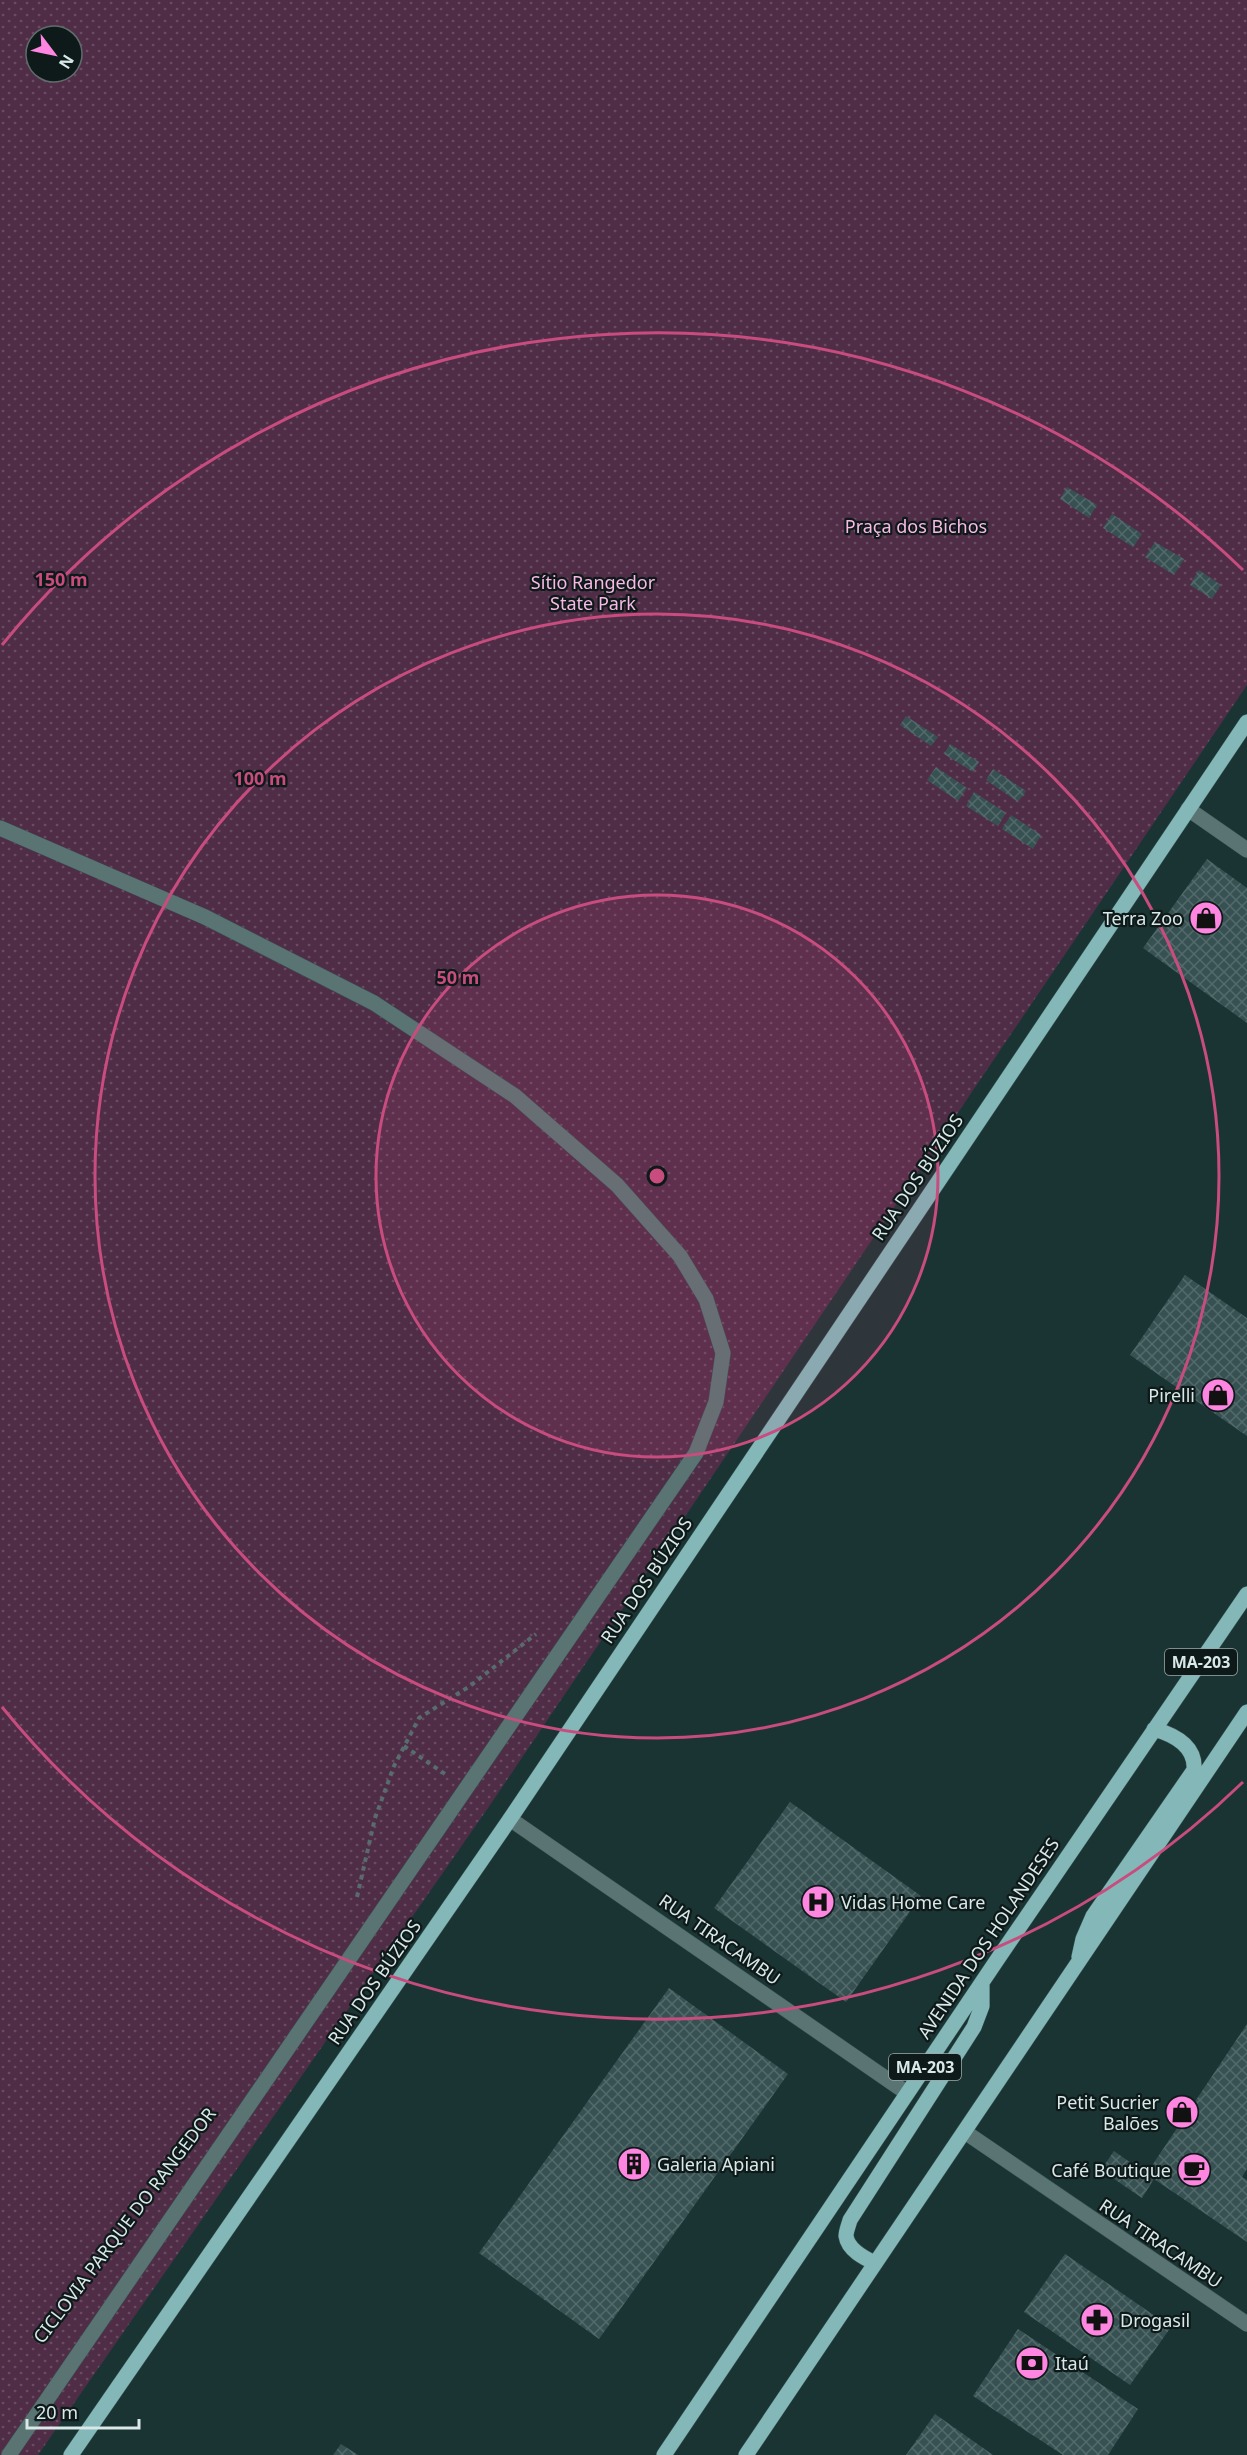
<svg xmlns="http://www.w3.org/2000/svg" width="1247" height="2455" font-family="'Noto Sans',sans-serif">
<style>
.park{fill:url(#park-dots);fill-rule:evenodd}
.building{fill:url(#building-cross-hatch)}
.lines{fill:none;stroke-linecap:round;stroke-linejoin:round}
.minor-casing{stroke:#395151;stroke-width:16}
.major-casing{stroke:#395151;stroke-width:16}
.path{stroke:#576d6d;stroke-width:4;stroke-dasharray:4.5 4.5;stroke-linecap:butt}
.minor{stroke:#5a7373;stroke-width:15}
.major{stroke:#83b7b8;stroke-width:15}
.ring{fill:none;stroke:#c84c7e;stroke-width:3}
.labels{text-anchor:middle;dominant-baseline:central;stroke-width:4.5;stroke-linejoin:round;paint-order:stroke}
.shield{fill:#0e1919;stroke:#9caaaa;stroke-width:1.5}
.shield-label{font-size:16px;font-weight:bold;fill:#d9e8e8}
.park-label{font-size:18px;fill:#f9b9e7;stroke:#0e1919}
.poi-label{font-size:18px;fill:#d9e8e8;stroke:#0e1919;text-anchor:end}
.street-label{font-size:18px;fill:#d9e8e8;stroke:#0e1919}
.centre{fill:#c84c7e;stroke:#0e1919;stroke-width:3}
.ring-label{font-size:18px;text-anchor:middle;font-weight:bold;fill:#c84c7e;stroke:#0e1919;stroke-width:4.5;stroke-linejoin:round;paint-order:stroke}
</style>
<defs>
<pattern id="park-dots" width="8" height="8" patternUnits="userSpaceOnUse" patternTransform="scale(1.5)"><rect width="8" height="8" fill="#502d47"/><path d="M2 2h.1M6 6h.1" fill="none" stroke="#694b62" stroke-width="1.8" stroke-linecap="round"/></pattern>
<pattern id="building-cross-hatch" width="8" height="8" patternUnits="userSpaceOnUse" patternTransform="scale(1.5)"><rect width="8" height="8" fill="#375152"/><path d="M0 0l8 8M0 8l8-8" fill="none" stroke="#536a6b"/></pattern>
</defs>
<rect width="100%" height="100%" fill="#1a3434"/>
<path class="park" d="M0,0H1247V685L490,1805L38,2455H0ZM36,36H72V72H36Z"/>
<path class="building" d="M1067,487L1097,505L1089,518L1060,499Z
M1112,514L1142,534L1133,547L1103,528Z
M1155,542L1184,559L1174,575L1145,557Z
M1199,570L1221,585L1212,599L1190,585Z
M906,716L938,737L931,746L900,725Z
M950,744L979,762L973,772L944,754Z
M936,767L967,788L958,801L927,780Z
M993,769L1026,791L1018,802L986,780Z
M974,792L1006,813L998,826L966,806Z
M1011,815L1041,835L1033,849L1002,829Z
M1207,859L1247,888V1023L1143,948Z
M1185,1275L1247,1318V1436L1130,1355Z
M790,1802L921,1896L846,2002L714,1908Z
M669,1988L788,2074L599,2339L479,2253Z
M1247,2024V2169L1242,2177L1247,2180V2242L1154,2179L1142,2198L1101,2170L1114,2151L1141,2170L1151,2167Z
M1065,2254L1171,2327L1130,2385L1024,2312Z
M1018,2329L1138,2409L1108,2455H1063L973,2396Z
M935,2414L993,2455H906Z
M341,2444L358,2455H333Z"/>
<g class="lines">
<g class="minor-casing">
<path id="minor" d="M1188,809L1247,850
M0,828L205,917L374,1003L515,1096L617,1185L680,1256L706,1299L723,1353L716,1402L696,1453L9,2455
M510,1819L907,2093
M965,2132L1247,2324"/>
</g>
<g class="major-casing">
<path id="major" d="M1079,1957L1083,1939L1093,1916L1194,1770C1196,1746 1175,1735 1154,1729
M875,2263C864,2258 848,2250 846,2236C846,2231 849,2224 850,2220L974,2027L982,2006V1982
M71,2455L510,1819L1247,722
M664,2455L997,1960L1247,1594
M746,2455L1247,1712"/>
</g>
<path class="path" d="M404,1746L445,1774
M357,1897L375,1818L394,1766L419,1718L470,1686L536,1634"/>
<use href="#minor" class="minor"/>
<use href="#major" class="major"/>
</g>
<circle cx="657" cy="1176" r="281" fill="#c84c7e" fill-opacity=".12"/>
<g class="ring">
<circle cx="657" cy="1176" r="281"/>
<circle cx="657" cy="1176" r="562"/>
<path d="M1243 1782A843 843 0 0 1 2 1707M2 645A843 843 0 0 1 1243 570"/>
</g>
<defs>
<g id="shop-disc" transform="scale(1.725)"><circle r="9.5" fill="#fe86e1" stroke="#0e1919"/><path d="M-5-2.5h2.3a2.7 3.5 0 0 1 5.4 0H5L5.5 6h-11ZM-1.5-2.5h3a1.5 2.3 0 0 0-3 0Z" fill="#111"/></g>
<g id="hospital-disc" transform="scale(1.725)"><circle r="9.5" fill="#fe86e1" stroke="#0e1919"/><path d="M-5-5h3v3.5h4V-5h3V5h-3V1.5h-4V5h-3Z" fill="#111"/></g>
<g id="building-disc" transform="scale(1.725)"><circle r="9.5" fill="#fe86e1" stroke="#0e1919"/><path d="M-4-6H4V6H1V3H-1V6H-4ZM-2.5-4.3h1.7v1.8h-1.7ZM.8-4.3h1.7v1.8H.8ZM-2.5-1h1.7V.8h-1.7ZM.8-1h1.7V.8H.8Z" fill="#111"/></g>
<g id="cafe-disc" transform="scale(1.725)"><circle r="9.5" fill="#fe86e1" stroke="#0e1919"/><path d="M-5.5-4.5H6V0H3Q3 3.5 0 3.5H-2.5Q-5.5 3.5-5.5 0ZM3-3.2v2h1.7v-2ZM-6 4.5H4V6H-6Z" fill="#111"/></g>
<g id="pharmacy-disc" transform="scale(1.725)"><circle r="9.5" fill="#fe86e1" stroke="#0e1919"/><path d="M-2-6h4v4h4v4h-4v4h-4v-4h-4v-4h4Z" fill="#111"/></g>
<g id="bank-disc" transform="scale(1.725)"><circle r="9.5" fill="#fe86e1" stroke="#0e1919"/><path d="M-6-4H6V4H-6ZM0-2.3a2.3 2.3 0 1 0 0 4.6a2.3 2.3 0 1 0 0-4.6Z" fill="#111"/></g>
</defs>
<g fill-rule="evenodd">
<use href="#shop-disc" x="1206" y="918"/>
<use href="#shop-disc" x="1218" y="1395"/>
<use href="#hospital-disc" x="818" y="1902"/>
<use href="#shop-disc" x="1182" y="2112"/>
<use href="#building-disc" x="634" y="2164"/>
<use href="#cafe-disc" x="1194" y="2170"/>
<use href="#pharmacy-disc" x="1097" y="2320"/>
<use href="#bank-disc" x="1032" y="2363"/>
</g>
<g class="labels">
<g class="shield">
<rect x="1165" y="1649" width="72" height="26" rx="4.5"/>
<rect x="889" y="2054" width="72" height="26" rx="4.5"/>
</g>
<g class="shield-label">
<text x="1201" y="1662">MA-203</text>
<text x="925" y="2067">MA-203</text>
</g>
<g class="park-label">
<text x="916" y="526">Praça dos Bichos</text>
<text x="593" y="582">Sítio Rangedor<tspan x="593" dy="21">State Park</tspan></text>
</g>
<g class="poi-label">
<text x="1183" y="918">Terra Zoo</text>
<text x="1195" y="1395">Pirelli</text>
<text x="841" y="1902" text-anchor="start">Vidas Home Care</text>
<text x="1159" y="2102">Petit Sucrier<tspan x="1159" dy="21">Balões</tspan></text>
<text x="657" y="2164" text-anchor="start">Galeria Apiani</text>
<text x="1171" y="2170">Café Boutique</text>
<text x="1120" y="2320" text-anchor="start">Drogasil</text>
<text x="1055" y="2363" text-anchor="start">Itaú</text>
</g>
<g class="street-label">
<text transform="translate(917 1177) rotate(-56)">RUA DOS BÚZIOS</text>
<text transform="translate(646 1580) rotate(-56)">RUA DOS BÚZIOS</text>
<text transform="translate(988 1938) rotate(-56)">AVENIDA DOS HOLANDESES</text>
<text transform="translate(720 1939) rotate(35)">RUA TIRACAMBU</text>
<text transform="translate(374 1982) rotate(-55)">RUA DOS BÚZIOS</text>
<text transform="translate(124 2225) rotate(-53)">CICLOVIA PARQUE DO RANGEDOR</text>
<text transform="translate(1161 2243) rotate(34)">RUA TIRACAMBU</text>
</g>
</g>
<circle cx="657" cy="1176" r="9" class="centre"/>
<g class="ring-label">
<text x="61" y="586">150 m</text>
<text x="260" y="785">100 m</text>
<text x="458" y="984">50 m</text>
</g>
<g transform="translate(54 54) rotate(122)"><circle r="28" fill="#0e1919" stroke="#5f6c6c" stroke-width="1.5"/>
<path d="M0-4.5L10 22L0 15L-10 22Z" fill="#fe86e1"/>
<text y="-9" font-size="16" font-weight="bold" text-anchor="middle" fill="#d9e8e8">N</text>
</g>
<path d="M27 2419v9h112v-9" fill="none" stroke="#d9e8e8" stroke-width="3"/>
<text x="36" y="2419" font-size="18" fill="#d9e8e8" stroke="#0e1919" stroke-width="4.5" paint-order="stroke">20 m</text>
</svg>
